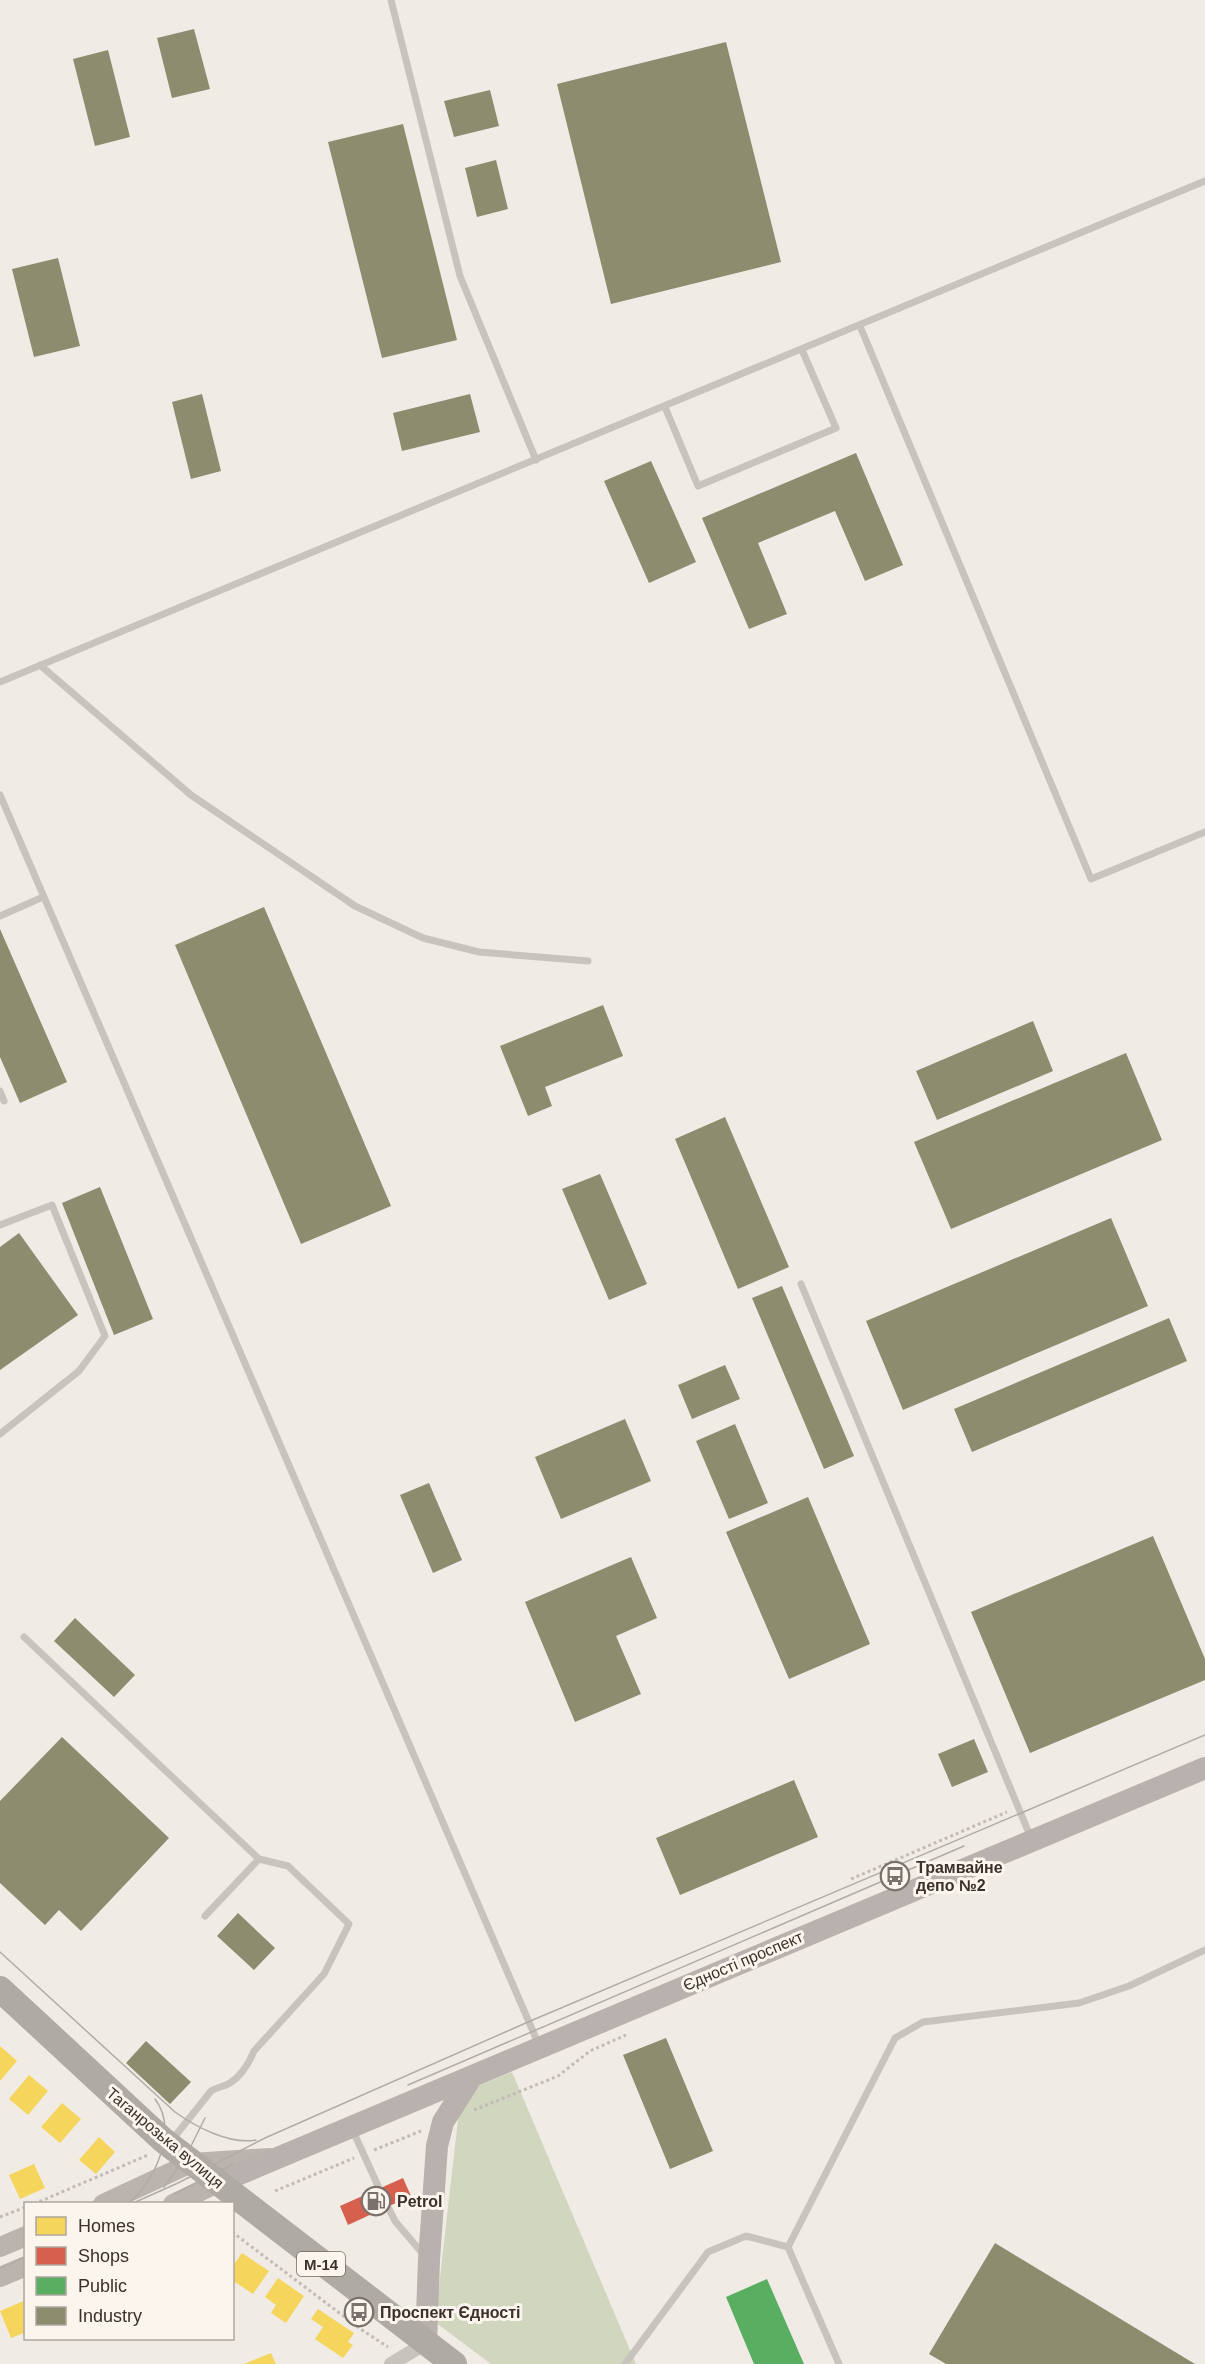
<svg xmlns="http://www.w3.org/2000/svg" width="1205" height="2364" font-family="Helvetica,sans-serif">
<style>
.green{fill:#d1d6bf}
.homes{fill:#f6d55c}
.shops{fill:#d6604d}
.public{fill:#5aae61}
.industry{fill:#8c8c6e}
.lines{fill:none;stroke-linecap:round;stroke-linejoin:round}
.path{stroke:#c2bbb6;stroke-width:3;stroke-dasharray:3 3;stroke-linecap:butt}
.lane{stroke:#c9c3be;stroke-width:7}
.street{stroke:#c9c3be;stroke-width:14}
.secondary{stroke:#bab3ae;stroke-width:20}
.primary{stroke:#b8b1ad;stroke-width:22}
.highway{stroke:#afaaa4;stroke-width:26}
.tram{stroke:#b1aca8;stroke-width:1.5}
.labels{text-anchor:middle;dominant-baseline:central;stroke-width:6;stroke-linejoin:round;paint-order:stroke}
.shield{fill:#fbf5ee;stroke:#756b66;stroke-width:1.5}
.shield-label{font-size:15px;font-weight:bold;fill:#3b302b}
.poi-label{font-size:16px;font-weight:bold;fill:#3b302b;stroke:#fbf5ee;text-anchor:start}
.street-label{font-size:16px;fill:#3b302b;stroke:#fbf5ee}
</style>
<rect width="100%" height="100%" fill="#f0ebe5"/>
<path class="green" d="M512,2072L636,2364H491L435,2322L461,2093Z"/>
<path class="homes" d="M0,2046L17,2061L0,2081Z
M29,2075L48,2091L28,2115L9,2099Z
M62,2103L81,2119L60,2143L41,2127Z
M99,2137L115,2152L96,2174L79,2160Z
M34,2164L45,2188L20,2199L9,2175Z
M242,2253L269,2271L253,2294L232,2280V2267Z
M278,2278L304,2296L286,2323L271,2313L276,2305L265,2297Z
M26,2300V2332L11,2338L0,2311Z
M318,2309L354,2333L348,2342L353,2345L343,2358L315,2339L323,2327L311,2319Z
M271,2353L276,2364H244Z"/>
<path class="shops" d="M403,2178L411,2196L348,2225L340,2206Z"/>
<path class="public" d="M767,2279L804,2364H754L726,2297Z"/>
<path class="industry" d="M194,29L210,89L172,98L157,38Z
M726,42L781,262L611,304L557,84Z
M108,50L130,137L95,146L73,59Z
M490,90L499,126L454,137L444,101Z
M403,124L457,340L382,358L328,142Z
M496,160L508,209L477,217L465,168Z
M58,258L80,346L34,357L12,269Z
M202,394L221,471L191,479L172,402Z
M470,394L480,432L402,451L393,413Z
M856,453L903,565L865,581L835,511L758,543L787,614L749,629L702,518Z
M651,461L696,562L649,583L604,481Z
M264,907L391,1206L301,1244L175,945Z
M0,929L67,1082L20,1103L0,1057Z
M603,1005L623,1056L545,1087L552,1106L528,1116L500,1046Z
M1033,1021L1053,1071L937,1120L916,1071Z
M1126,1053L1162,1140L951,1229L914,1142Z
M725,1117L789,1267L738,1289L675,1139Z
M600,1174L647,1284L609,1300L562,1189Z
M100,1187L153,1319L114,1335L62,1203Z
M1111,1218L1148,1306L903,1410L866,1321Z
M19,1233L78,1315L0,1370V1247Z
M782,1286L854,1456L824,1469L752,1298Z
M1169,1318L1187,1361L972,1452L954,1409Z
M725,1365L740,1399L692,1419L678,1385Z
M625,1419L651,1481L561,1519L535,1457Z
M735,1424L768,1503L729,1519L696,1441Z
M429,1483L462,1560L433,1573L400,1495Z
M808,1497L870,1644L789,1679L726,1532Z
M1153,1536L1205,1659V1680L1030,1753L971,1612Z
M631,1557L657,1618L616,1636L641,1694L575,1722L525,1602Z
M75,1618L135,1675L114,1697L54,1641Z
M62,1737L169,1838L81,1931L59,1910L45,1925L0,1883V1801Z
M974,1739L988,1772L952,1787L938,1754Z
M794,1780L818,1837L680,1895L656,1838Z
M238,1913L275,1948L254,1970L217,1936Z
M666,2038L713,2151L670,2169L623,2055Z
M146,2041L191,2082L170,2104L126,2063Z
M995,2243L1195,2364H946L929,2354Z"/>
<g class="lines">
<path class="path" d="M851,1879L1007,1812
M474,2110L558,2076L590,2051L626,2035
M374,2150L421,2131
M275,2191L354,2158
M34,2204L148,2155
M0,2217L26,2207
M232,2232L362,2330L388,2347"/>
<path class="lane" d="M391,0L460,276L536,460
M860,326L1091,879L1205,832
M665,407L698,486L836,428L802,350
M40,665L191,795L355,906L423,938L479,952L588,961
M0,682L1205,181
M0,795L538,2043
M0,916L43,897
M0,1091L4,1101
M0,1225L52,1205L105,1336L79,1371L0,1434
M801,1284L1031,1838
M24,1637L259,1859L288,1866L349,1924L324,1974L254,2051C249,2063 241,2076 230,2083C224,2087 217,2087 211,2091L172,2140
M205,1916L259,1859
M353,2131L379,2188
M388,2207L395,2221L423,2254
M788,2247L895,2038L923,2022L1079,2003L1129,1986L1205,1950
M788,2247L839,2364
M625,2364L708,2252L746,2236L788,2247"/>
<path class="street" d="M391,2364L426,2343"/>
<path class="secondary" d="M103,2204L191,2163L270,2158
M173,2204L218,2183
M0,2247L26,2236
M0,2277L26,2266"/>
<path class="primary" d="M218,2183L1205,1768
M426,2343L429,2260L437,2146L443,2122L471,2078"/>
<path class="highway" d="M0,1989L163,2140L454,2364"/>
<path class="tram" d="M0,1952L175,2112C196,2127 230,2145 256,2140
M408,2085L964,1846
M164,2187L185,2158L205,2118
M174,2194L233,2164
M131,2201C156,2179 178,2129 155,2099
M131,2204L178,2183L265,2138L528,2022L1205,1735
M0,2268L26,2257"/>
</g>
<defs>
<g id="bus-ring" transform="scale(1.5)"><circle r="9.5" fill="#fbf5ee" stroke="#7a716c" stroke-width="1.5"/><path d="M-5-6H5V4H4V6H2V4H-2V6H-4V4H-5ZM-3.5-4V0h7V-4ZM-3.5 1.2v1.5H-2V1.2ZM2 1.2v1.5H3.5V1.2Z" fill="#7a716c"/></g>
<g id="fuel-ring" transform="scale(1.5)"><circle r="9.5" fill="#fbf5ee" stroke="#7a716c" stroke-width="1.5"/><path d="M-5.5-6h7V0h2V4h1.3V-2.5L3-4.5l.8-.8L6-3V5H2.5V1h-1V6h-7ZM-4.2-4.7v3.2H.2V-4.7Z" fill="#7a716c"/></g>
</defs>
<g fill-rule="evenodd">
<use href="#bus-ring" x="895" y="1876"/>
<use href="#fuel-ring" x="376" y="2201"/>
<use href="#bus-ring" x="359" y="2312"/>
</g>
<g class="labels">
<rect class="shield" x="297" y="2252" width="48" height="24" rx="4.5"/>
<g class="shield-label">
<text x="321" y="2264">М-14</text>
</g>
<g class="poi-label">
<text x="916" y="1867">Трамвайне<tspan x="916" dy="18">депо №2</tspan></text>
<text x="397" y="2201">Petrol</text>
<text x="380" y="2312">Проспект Єдності</text>
</g>
<g class="street-label">
<text transform="translate(743 1961) rotate(-23)">Єдності проспект</text>
<text transform="translate(165 2138) rotate(40)">Таганрозька вулиця</text>
</g>
</g>
<rect x="24" y="2202" width="210" height="138" fill="#fbf5ee" stroke="#aea6a0" stroke-width="1.5"/>
<rect x="36" y="2217" width="30" height="18" fill="#f6d55c" stroke="#aea6a0" stroke-width="1.5"/>
<text x="78" y="2232" font-size="18" fill="#3b302b">Homes</text>
<rect x="36" y="2247" width="30" height="18" fill="#d6604d" stroke="#aea6a0" stroke-width="1.5"/>
<text x="78" y="2262" font-size="18" fill="#3b302b">Shops</text>
<rect x="36" y="2277" width="30" height="18" fill="#5aae61" stroke="#aea6a0" stroke-width="1.5"/>
<text x="78" y="2292" font-size="18" fill="#3b302b">Public</text>
<rect x="36" y="2307" width="30" height="18" fill="#8c8c6e" stroke="#aea6a0" stroke-width="1.5"/>
<text x="78" y="2322" font-size="18" fill="#3b302b">Industry</text>
</svg>
